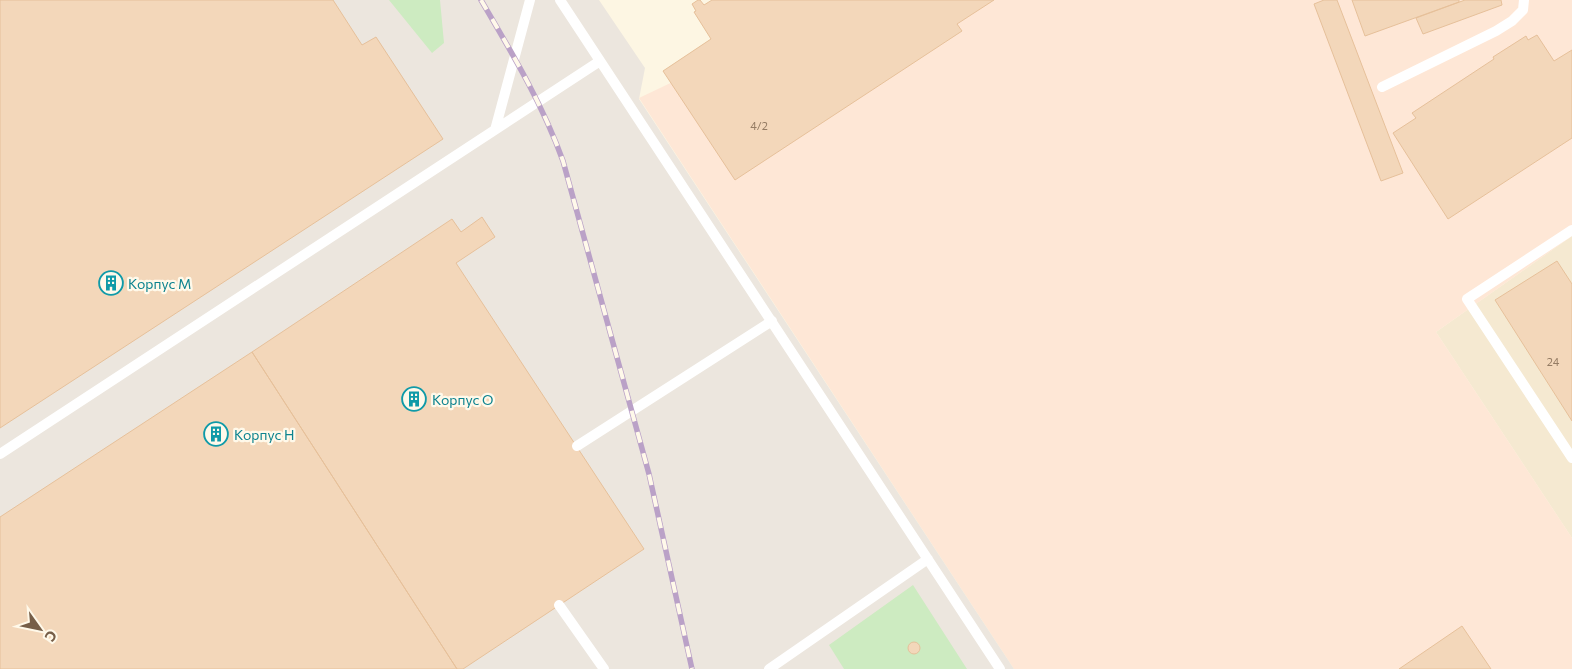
<svg xmlns="http://www.w3.org/2000/svg" width="1572" height="669" font-family="Commissioner,sans-serif">
<style>
.residential{fill:#f5e9d1}
.commercial{fill:#fee7d6}
.industrial{fill:#ece6de}
.green{fill:#cdebc1}
.building{fill:#f3d7ba;stroke:#e6c09a}
.lines{fill:none;stroke-linecap:round;stroke-linejoin:round}
.lane{stroke:#fff;stroke-width:10}
.rail-casing{stroke:#baa1c7;stroke-width:5.5}
.rail{stroke:#fff9ea;stroke-width:4;stroke-dasharray:11;stroke-linecap:butt}
.labels{text-anchor:middle;dominant-baseline:central;stroke-width:4.5;stroke-linejoin:round;paint-order:stroke}
.number-label{font-size:11px;fill:#957c64}
.culture-label{font-size:14px;fill:#0d838f;stroke:#fff9ea;text-anchor:start}
</style>
<rect width="100%" height="100%" fill="#fdf6e3"/>
<path class="residential" d="M1572,236V538L1436,332Z"/>
<path class="commercial" d="M845,0H1572V236L1436,332L1572,538V669H1014L639,98Z"/>
<path class="industrial" d="M0,0H599L645,68L639,99L1014,669H0Z"/>
<path class="green" d="M389,0H440L444,43L432,53Z
M913,585L967,669H844L829,645Z"/>
<path class="building" d="M0,0H333L362,45L376,37L443,139L0,428Z
M698,0H700L704,5L712,0H994L957,24L962,31L735,180L663,71L711,39L694,12L696,11L692,4Z
M1324,0H1337L1403,173L1381,181L1314,4Z
M1352,0H1459V2L1365,36Z
M1465,0H1501L1502,5L1423,34L1416,18Z
M1537,35L1554,61L1572,50V138L1448,219L1393,133L1416,118L1412,113L1494,59L1493,57L1526,36L1528,40Z
M482,217L495,237L456,263L644,549L463,669H457L252,352L452,219L461,232Z
M1557,261L1572,284V421L1495,300Z
M252,352L457,669H0V517Z
M1462,626L1491,669H1399Z
M908 648a6 6 0 1 1 12 0a6 6 0 1 1-12 0Z"/>
<g class="lines">
<path class="lane" d="M560,0L1000,669
M1382,87L1496,31L1512,21L1523,10L1524,0
M495,130L530,0
M1572,230L1467,299L1572,458
M577,446L772,321
M0,454L600,61
M559,605L604,669
M769,669L928,559"/>
<g class="rail-casing">
<path id="rail" d="M481,0C512,53 542,103 563,161L649,474L692,669"/>
</g>
<use href="#rail" class="rail"/>
</g>
<defs>
<g id="building-ring" transform="scale(1.25)"><circle r="9.5" fill="#fff9ea" stroke="#0f9aa8" stroke-width="1.5"/><path d="M-4-6H4V6H1V3H-1V6H-4ZM-2.5-4.3h1.7v1.8h-1.7ZM.8-4.3h1.7v1.8H.8ZM-2.5-1h1.7V.8h-1.7ZM.8-1h1.7V.8H.8Z" fill="#0f9aa8"/></g>
</defs>
<g fill-rule="evenodd">
<use href="#building-ring" x="111" y="283"/>
<use href="#building-ring" x="414" y="399"/>
<use href="#building-ring" x="216" y="434"/>
</g>
<g class="labels">
<g class="number-label">
<text x="759" y="125">4/2</text>
<text x="1553" y="361">24</text>
</g>
<g class="culture-label">
<text x="128" y="283">Корпус М</text>
<text x="432" y="399">Корпус О</text>
<text x="234" y="434">Корпус Н</text>
</g>
</g>
<g transform="translate(40 629) rotate(123)" stroke="#fff9ea" stroke-width="4" paint-order="stroke">
<path d="M0-4L9 19L0 12L-9 19Z" fill="#765e48"/>
<text y="-8" font-size="14" font-weight="bold" text-anchor="middle" fill="#765e48">С</text>
</g>
</svg>
